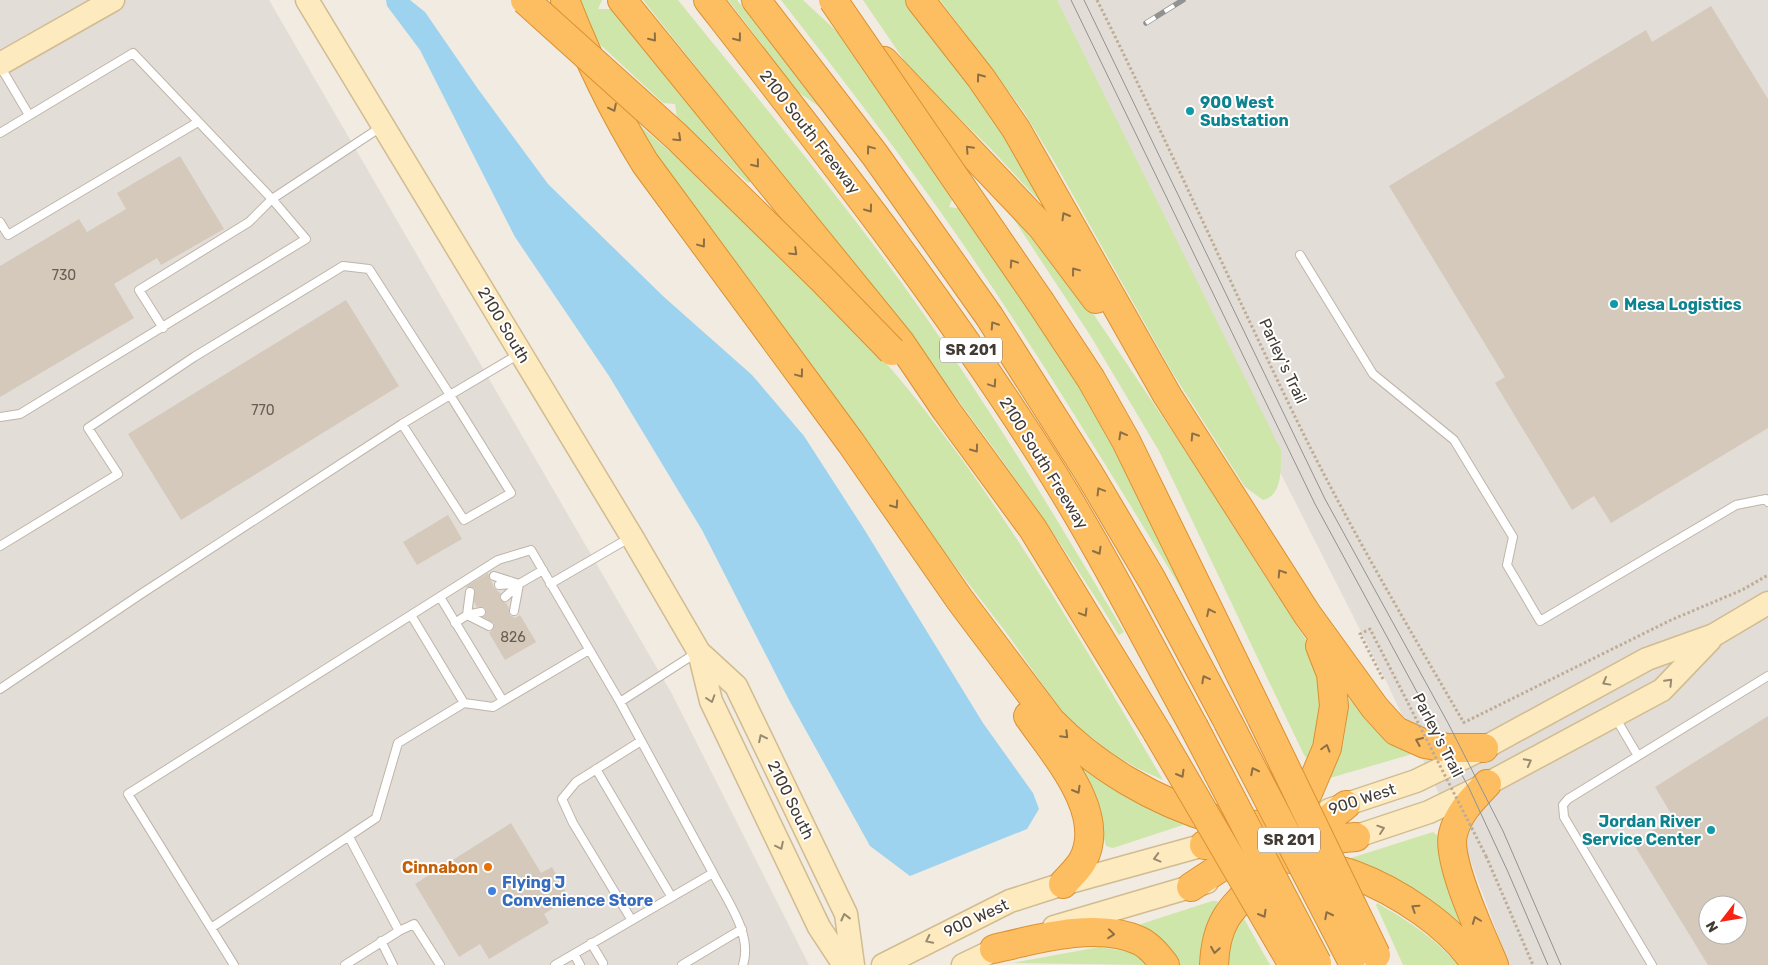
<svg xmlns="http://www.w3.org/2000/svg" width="1768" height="965" font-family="Rubik,sans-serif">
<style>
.industrial{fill:#e3ddd7;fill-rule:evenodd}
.green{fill:#cfe6aa}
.water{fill:#9dd3ef}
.building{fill:#d5c9bb;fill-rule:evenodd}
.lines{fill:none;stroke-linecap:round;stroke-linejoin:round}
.lane-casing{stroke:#bfb5a8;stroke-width:10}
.secondary-casing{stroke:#d1bc91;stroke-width:25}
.highway-casing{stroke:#db9131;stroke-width:30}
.path{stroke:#bead96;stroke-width:3;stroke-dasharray:2.5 2.5;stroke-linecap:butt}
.lane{stroke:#fff;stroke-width:8}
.secondary{stroke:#feeabf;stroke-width:22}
.highway{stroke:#fdbe61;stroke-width:28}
.tram{stroke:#929292;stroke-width:1}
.rail-casing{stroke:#929292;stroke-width:5.5}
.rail{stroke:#fff;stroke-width:4;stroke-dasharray:11;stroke-linecap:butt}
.highway-bridge-casing{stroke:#db9131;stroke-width:30;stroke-linecap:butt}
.path-bridge{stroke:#bead96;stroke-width:3;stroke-dasharray:2.5 2.5;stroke-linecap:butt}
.highway-bridge{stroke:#fdbe61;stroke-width:28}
.oneway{stroke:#8d6f45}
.oneway2{stroke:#978a72}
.culture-dot{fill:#0f9aa8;stroke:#fff;stroke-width:2}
.food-dot{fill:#e8710a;stroke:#fff;stroke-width:2}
.shop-dot{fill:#3f7fe0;stroke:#fff;stroke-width:2}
.labels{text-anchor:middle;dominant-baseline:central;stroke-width:4;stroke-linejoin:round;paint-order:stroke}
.number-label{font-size:14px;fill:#675e55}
.shield{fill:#fff;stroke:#7b7670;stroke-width:1}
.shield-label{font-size:15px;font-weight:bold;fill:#423b33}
.culture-label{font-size:16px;font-weight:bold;fill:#0d838f;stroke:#fff;text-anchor:start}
.street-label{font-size:16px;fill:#423b33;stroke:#fff}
.food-label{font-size:16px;font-weight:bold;fill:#c56008;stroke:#fff;text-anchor:end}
.shop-label{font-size:16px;font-weight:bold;fill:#366cbe;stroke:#fff;text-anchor:start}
</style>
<rect width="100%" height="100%" fill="#f1ebe2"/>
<path class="industrial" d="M0,0H269L672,694L809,965H0Z
M1038,0H1768V965H1509L1471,862L1386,681L1070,58ZM1708,905H1738V935H1708Z"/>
<path class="green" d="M576,0H602L598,9H620L754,179L748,183L677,118L675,104L663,103L590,35Z
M643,0H678C761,103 847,204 923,313C995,416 1060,524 1124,632L1119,635C980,409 806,208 643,0Z
M728,0H737L821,108L798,92Z
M781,0H803L861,54L954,195L949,207L964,209L1097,408L1188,593L1185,595C1110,472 1036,349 954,231C899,152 840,76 781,0Z
M863,0H911L993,110L1045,207L988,146L912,72Z
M940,0H1057L1281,450C1281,465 1283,496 1263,500L1245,487L1172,372L1055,163L1024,112Z
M631,118C686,164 737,214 788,264C814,289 842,313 865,339C985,472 1073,627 1163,780L1137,768L1110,752L1064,715L1008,635L929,532L800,350L686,203Z
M986,177L1082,297L1176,437L1310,646L1323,697L1317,737L1308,759L1304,755L1159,451L1090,335Z
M1350,694L1412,752L1409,755L1330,778L1343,745Z
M1080,769H1087L1189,823L1113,848L1106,846L1093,800Z
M1433,832L1438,836L1465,930L1352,863L1351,858Z
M1212,901H1218L1205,933L1200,965H1173L1132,927Z
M1377,903C1407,920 1435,938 1458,965H1403L1376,905Z
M1242,915L1270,965H1227L1235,929Z
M1099,947L1124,951L1127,948L1135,953L1147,965L1012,963Z"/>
<path class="water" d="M386,0H410L425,12L478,89L548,184L664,297L752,375L804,436L864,529L983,723L1033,793L1039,809L1027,829L910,876L870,846L789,700L702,530L609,376L515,237L420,50L387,6Z"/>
<path class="building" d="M1711,6L1768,99V428L1611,523L1594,496L1572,510L1495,383L1505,377L1389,186L1646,30L1652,42Z
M180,156L224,229L161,265L157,258L114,284L134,318L0,397V266L79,219L87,232L126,209L117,193Z
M346,300L399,386L181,520L128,434Z
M448,515L462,539L417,565L403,542Z
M488,573L494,588L501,594V600L506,603L509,608L510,615L515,618L520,615L536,642L505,660L489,633L494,628V623L483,617L486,613L485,608L477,607L474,602V588L465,587Z
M1768,716V965H1708L1633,843L1673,817L1655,787ZM1708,905H1738V935H1708Z
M511,823L541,873L552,867L569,898L544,914L549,923L489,959L480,944L459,957L415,884Z"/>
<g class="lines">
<g class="lane-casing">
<path id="lane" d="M0,66L29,115
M0,133L133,53L272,199L381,127
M0,222L8,235L198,122
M1300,255L1373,374L1454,440L1513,537L1507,565L1540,621L1736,505L1766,499L1768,502
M0,417L20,414L306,239L272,199L249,222L139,290L163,328
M0,546L118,474L88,428L194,357L343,266L369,269L450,395L402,424
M494,576L519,584L543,570
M550,584L631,537
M499,585L514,584
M440,597L503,701
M505,597L519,584
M514,611L519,584
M467,615L489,626
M467,615L481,612
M455,623L467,615L470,592
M0,689L141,594L402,424L464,520L511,493L450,395L519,354
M620,702L696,653
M464,703L493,707L589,650
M1615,717L1638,756
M596,769L671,896
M349,837L399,931
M713,873C726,899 753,934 743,965
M631,919L573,823L562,799L576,782L641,741
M211,928L376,818L398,743L464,703L411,615
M381,941L393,965
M591,943L603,963
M574,954L580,965
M234,965L128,794L498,560L531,550L620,702L713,873L555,965
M345,965L399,931L414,924L440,965
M682,965L742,929
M1652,965L1564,817L1563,805L1568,799L1768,676"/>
</g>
<g class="secondary-casing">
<path id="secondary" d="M307,0L632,537L699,652L711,701L819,927L844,965
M0,64L113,0
M699,652L736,686L846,914L853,965
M1329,810L1416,781L1484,748L1647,659L1714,635L1768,603
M1339,842L1429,812L1487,784L1662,690L1710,640
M1054,927L1207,882
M883,965L1010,901L1063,884L1219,841
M963,965L1009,943"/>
</g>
<g class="highway-casing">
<path id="highway" d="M565,0C587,57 613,111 645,163L851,443L960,600L1051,721C1096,767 1155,802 1217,820C1233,825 1252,824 1270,826C1288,829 1307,838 1326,838C1336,839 1346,838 1356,837
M622,0L900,342L946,410L1033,529L1157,732
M708,0C829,155 951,310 1055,477C1105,558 1148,643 1194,727
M756,0L875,155L989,316L1088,472L1152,580L1228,722
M920,0L981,78L1016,129L1167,395L1307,614L1375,708L1396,731L1425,744L1448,748H1484
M884,61L1042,227L1096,299
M1041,303L1091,379L1126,441L1262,719
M1028,716C1053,753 1108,812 1083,860C1079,868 1070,876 1063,884
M1487,784C1472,800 1458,813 1453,834C1446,861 1483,938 1494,965
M1298,843L1346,805
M1204,845C1234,845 1262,852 1291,859C1311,865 1334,868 1354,875C1397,891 1451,926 1476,965
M1191,887L1241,854L1308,793L1327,748L1334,706L1331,674L1320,646
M994,949C1036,939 1099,921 1140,941C1150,946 1158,956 1165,965
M1214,965C1216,917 1234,906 1266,875"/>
</g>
<path class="path" d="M1097,0C1168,142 1232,288 1302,431C1351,530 1408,627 1464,723
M1383,679L1360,634L1370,629L1408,703
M1463,723L1671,620L1742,590L1768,575
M1486,856L1533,965"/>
<use href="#lane" class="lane"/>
<use href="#secondary" class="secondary"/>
<use href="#highway" class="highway"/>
<path class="tram" d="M1071,0L1315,504L1469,788L1508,872L1548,965
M1084,0L1325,499L1448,723L1503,831L1561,965"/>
<g class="rail-casing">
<path id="rail" d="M1146,23L1183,0"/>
</g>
<use href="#rail" class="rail"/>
<g class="highway-bridge-casing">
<path id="highway-bridge" d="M525,0L677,137L823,280L892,351
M833,0L1041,303
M1262,719L1376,955
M1228,722L1351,959
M1194,727L1317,963
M1157,732L1293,965"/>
</g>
<path class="path-bridge" d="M1408,703L1486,856"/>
<use href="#highway-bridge" class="highway-bridge"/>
</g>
<defs><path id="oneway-chevron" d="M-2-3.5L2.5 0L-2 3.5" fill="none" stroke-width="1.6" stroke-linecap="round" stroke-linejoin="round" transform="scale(1.25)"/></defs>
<g class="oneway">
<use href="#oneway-chevron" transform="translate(653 38) rotate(51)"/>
<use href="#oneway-chevron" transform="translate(738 38) rotate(52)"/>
<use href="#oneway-chevron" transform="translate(980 77) rotate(-126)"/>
<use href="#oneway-chevron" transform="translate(613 108) rotate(64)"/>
<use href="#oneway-chevron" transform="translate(678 138) rotate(43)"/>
<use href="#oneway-chevron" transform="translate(870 149) rotate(-127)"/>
<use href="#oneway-chevron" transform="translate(969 149) rotate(-133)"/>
<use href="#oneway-chevron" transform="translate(756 164) rotate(51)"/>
<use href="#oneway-chevron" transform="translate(869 209) rotate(54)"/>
<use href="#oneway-chevron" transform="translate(1065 216) rotate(-120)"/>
<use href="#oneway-chevron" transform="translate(702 244) rotate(53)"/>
<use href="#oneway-chevron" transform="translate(794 252) rotate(44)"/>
<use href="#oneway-chevron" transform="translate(1013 263) rotate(-124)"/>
<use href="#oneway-chevron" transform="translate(1075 271) rotate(-127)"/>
<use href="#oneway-chevron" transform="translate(994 325) rotate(-123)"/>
<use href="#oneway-chevron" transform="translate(800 374) rotate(53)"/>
<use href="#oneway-chevron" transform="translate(993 384) rotate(56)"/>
<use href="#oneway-chevron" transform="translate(1122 435) rotate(-119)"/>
<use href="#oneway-chevron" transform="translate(1194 436) rotate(-123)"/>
<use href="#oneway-chevron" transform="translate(975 449) rotate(54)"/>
<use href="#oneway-chevron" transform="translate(1100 491) rotate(-121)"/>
<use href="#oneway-chevron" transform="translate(895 505) rotate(55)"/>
<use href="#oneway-chevron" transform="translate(1098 551) rotate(60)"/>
<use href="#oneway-chevron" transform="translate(1281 573) rotate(-123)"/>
<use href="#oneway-chevron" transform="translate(1210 612) rotate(-116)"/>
<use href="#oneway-chevron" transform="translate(1084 613) rotate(59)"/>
<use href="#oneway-chevron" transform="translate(1205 679) rotate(-118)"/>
<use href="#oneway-chevron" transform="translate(1065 735) rotate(45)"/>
<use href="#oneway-chevron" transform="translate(1419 741) rotate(-157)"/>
<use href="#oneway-chevron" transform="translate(1326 748) rotate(-74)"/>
<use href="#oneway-chevron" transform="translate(1254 771) rotate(-117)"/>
<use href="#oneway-chevron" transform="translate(1181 774) rotate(60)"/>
<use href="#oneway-chevron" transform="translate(1077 790) rotate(60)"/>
<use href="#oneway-chevron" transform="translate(1415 908) rotate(-147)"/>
<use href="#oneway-chevron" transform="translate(1263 914) rotate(60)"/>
<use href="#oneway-chevron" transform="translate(1328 915) rotate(-117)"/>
<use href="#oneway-chevron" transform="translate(1476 920) rotate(-111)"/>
<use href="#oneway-chevron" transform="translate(1111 934) rotate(6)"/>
<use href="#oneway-chevron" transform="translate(1215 950) rotate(99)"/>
</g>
<g class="oneway2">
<use href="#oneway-chevron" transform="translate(1606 682) rotate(151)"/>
<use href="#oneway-chevron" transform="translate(1669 682) rotate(-46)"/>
<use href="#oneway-chevron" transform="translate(711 699) rotate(72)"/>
<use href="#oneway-chevron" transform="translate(762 738) rotate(-116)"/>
<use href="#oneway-chevron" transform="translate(1528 762) rotate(-28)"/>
<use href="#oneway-chevron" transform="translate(1381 829) rotate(-19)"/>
<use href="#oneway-chevron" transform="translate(780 846) rotate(64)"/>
<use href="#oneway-chevron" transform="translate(1157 858) rotate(165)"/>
<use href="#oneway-chevron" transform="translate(845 917) rotate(-104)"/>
<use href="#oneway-chevron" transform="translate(929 940) rotate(154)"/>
</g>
<g class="culture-dot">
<circle cx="1190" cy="111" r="5"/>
<circle cx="1614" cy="304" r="5"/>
<circle cx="1711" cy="830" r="5"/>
</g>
<circle class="food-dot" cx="488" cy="867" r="5"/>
<circle class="shop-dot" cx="492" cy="891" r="5"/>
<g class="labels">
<g class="number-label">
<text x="64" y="275">730</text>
<text x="263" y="410">770</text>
<text x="513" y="637">826</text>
</g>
<g class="shield">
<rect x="940" y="337.5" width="62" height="25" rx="4"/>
<rect x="1258" y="827.5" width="62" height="25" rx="4"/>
</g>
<g class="shield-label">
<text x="971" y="350">SR 201</text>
<text x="1289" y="840">SR 201</text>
</g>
<g class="culture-label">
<text x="1200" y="102">900 West<tspan x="1200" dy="18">Substation</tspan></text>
<text x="1624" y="304">Mesa Logistics</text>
<text x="1701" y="821" text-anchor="end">Jordan River<tspan x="1701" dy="18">Service Center</tspan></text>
</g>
<g class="street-label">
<text transform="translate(810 132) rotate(52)">2100 South Freeway</text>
<text transform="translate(504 325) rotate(59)">2100 South</text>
<text transform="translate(1283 361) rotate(65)">Parley's Trail</text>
<text transform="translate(1044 463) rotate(58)">2100 South Freeway</text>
<text transform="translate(1438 735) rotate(63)">Parley's Trail</text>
<text transform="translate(1362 799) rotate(-18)">900 West</text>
<text transform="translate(791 800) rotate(64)">2100 South</text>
<text transform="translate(976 918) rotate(-25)">900 West</text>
</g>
<g class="food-label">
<text x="478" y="867">Cinnabon</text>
</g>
<g class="shop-label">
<text x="502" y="882">Flying J<tspan x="502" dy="18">Convenience Store</tspan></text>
</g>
</g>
<g transform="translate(1723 920) rotate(239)"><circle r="24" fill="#ffffff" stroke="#b3b1ad"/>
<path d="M0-4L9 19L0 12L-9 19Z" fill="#f82411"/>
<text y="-8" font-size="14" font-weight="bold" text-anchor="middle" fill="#423b33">N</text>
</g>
</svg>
